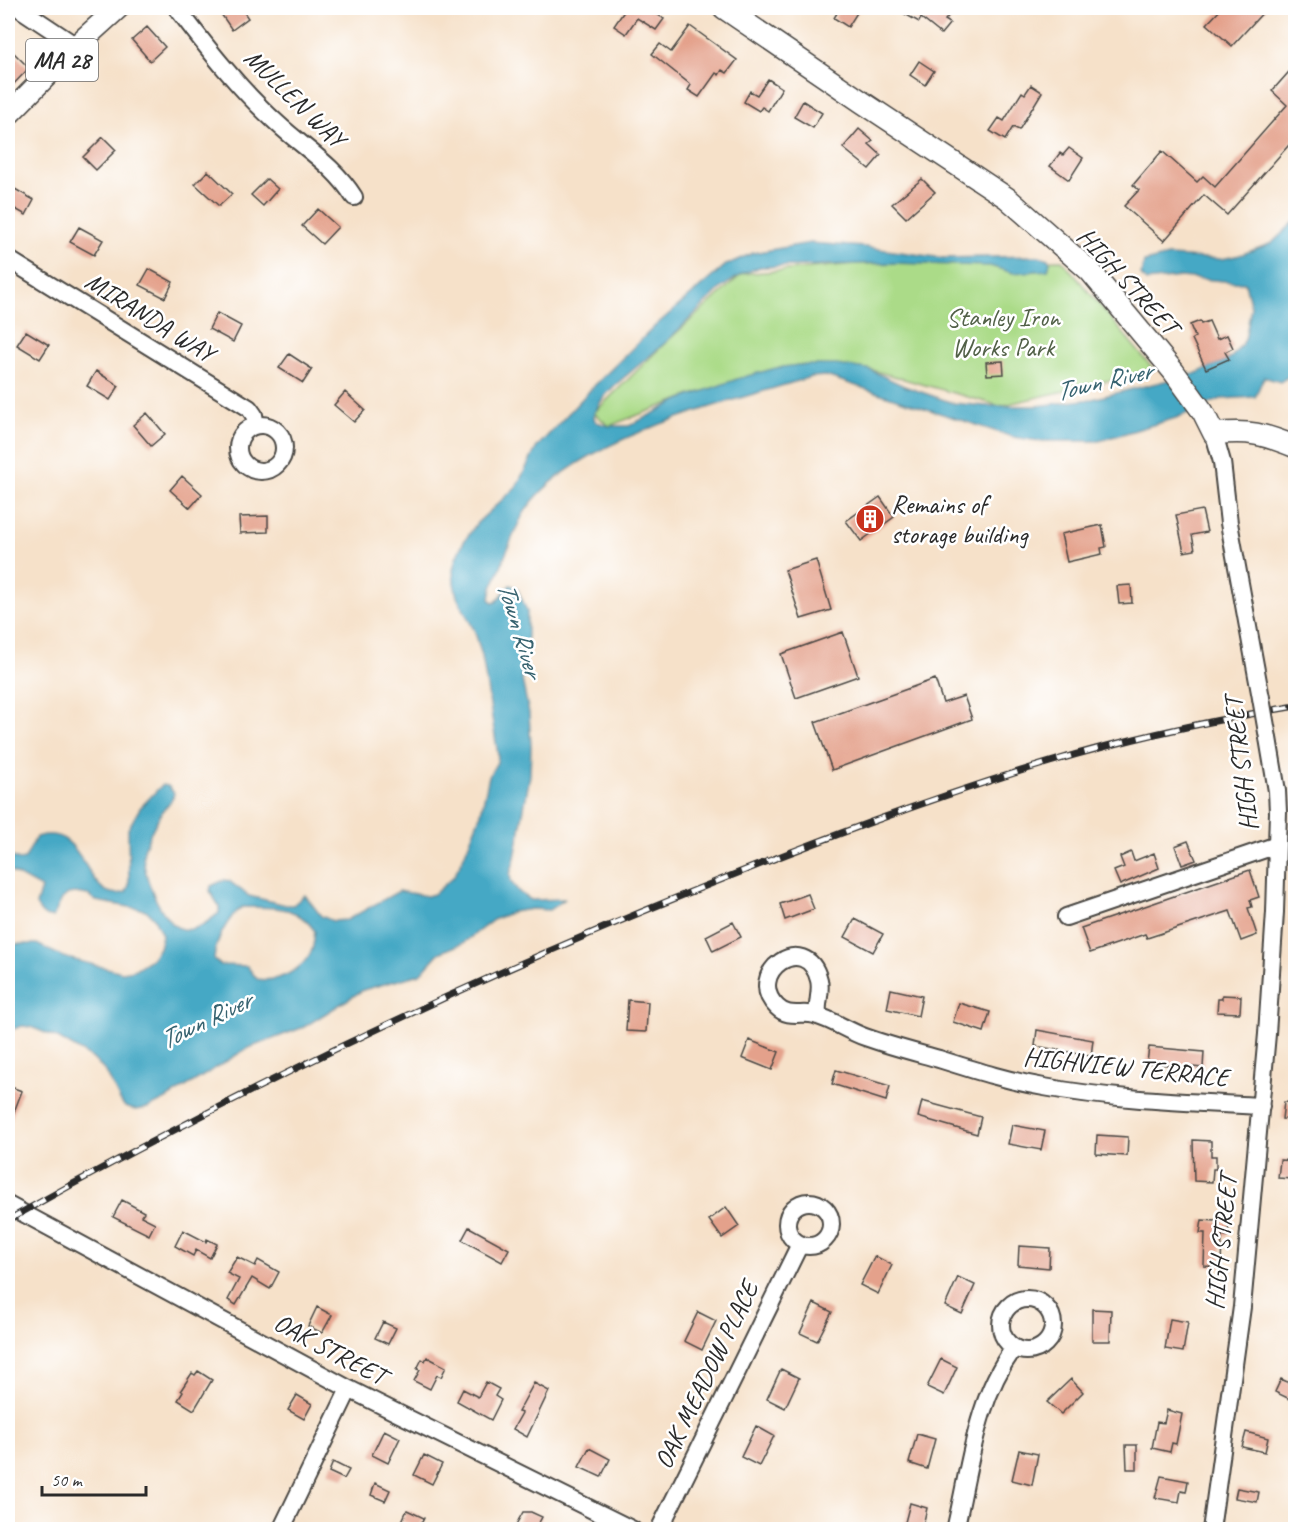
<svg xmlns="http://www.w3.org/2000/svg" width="1303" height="1537" font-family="Caveat,sans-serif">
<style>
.green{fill:#abdb88;stroke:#6b835a;stroke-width:1.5}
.water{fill:#45a8c5;stroke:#386a78;stroke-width:1.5;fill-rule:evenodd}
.building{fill:#e4a18b}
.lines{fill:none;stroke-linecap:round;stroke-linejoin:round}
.minor-casing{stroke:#494643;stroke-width:20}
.major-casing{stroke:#494643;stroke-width:24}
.minor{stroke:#fff;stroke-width:16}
.major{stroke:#fff;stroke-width:21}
.rail-casing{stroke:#2b2b2b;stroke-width:7}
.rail{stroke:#fff;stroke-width:4.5;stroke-dasharray:14;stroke-linecap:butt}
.minor-bridge-casing{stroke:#494643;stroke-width:20;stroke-linecap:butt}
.minor-bridge{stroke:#fff;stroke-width:16}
.labels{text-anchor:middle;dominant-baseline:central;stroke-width:5;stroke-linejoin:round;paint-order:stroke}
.shield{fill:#fff;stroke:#6b6b6b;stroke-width:1.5}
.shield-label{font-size:24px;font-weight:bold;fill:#2b2b2b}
.street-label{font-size:26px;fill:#2b2b2b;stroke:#fff}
.park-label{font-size:26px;fill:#516047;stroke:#fff}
.poi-label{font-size:26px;fill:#2b2b2b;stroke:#fff;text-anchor:start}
.water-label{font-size:27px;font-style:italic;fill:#376370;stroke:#fff}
</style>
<rect width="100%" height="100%" fill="#fff"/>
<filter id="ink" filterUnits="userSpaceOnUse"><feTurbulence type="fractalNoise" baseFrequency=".0167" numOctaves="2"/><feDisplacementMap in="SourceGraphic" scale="12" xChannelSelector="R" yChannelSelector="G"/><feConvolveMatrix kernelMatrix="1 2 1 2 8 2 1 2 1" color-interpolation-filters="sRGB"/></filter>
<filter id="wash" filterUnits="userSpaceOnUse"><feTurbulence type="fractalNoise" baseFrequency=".008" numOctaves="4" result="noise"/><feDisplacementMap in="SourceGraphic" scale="24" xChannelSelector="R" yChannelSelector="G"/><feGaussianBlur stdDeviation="1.35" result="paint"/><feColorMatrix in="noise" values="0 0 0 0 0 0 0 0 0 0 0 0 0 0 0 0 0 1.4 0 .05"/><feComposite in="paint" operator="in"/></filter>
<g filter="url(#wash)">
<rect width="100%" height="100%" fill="#f6e1c9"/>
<path class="green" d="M1062,260L1154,370L1000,406L868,369L798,365L691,395L609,426L594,413L661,347L742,274L856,264Z"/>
<path class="water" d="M1295,221V363L1288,377L1280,382L1264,377L1255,397L1221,399L1176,418L1099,441H1039L1013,437L826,376L811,377C729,403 572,437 524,513C512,534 502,566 492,588L490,599L493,603L496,602L510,585L517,588L527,611V641L520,660L521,675L529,713L531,746L530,775L515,858L510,874L511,882L520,893L531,900L565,899L549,910L532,909L512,912L493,920L463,943L439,953L420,974L363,990L304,1027L246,1049L166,1099L148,1108L135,1110L125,1107L120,1100L106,1072L92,1058L58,1038L31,1027L22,1026L8,1031V944H37L63,957L122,972L134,970L151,959L159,948L162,935L154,918L146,910L96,901L88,895L75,893L68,894L62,899L53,917C44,918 40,912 36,905L41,888L10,871L8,867V855L19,860L25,859L36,837C89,820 83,907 126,892L129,885L128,829L140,808L162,785L168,786L174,793C173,802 166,805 162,812C155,823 148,838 144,850C139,868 162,925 182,929C196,932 209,921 219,913V906L210,891L211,886L224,880L229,881L249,896L286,905H293L305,895L321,916L333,921L347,920L399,891L427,896L434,894L453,877L462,861L481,813L489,776L497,762L498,755L482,656L475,632L457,597L454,583L453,570L456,558L463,543L477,523L516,487L537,447L592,388L655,326L726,265L753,253L810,243L865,247L943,258L1039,256L1048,259L1050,262L1048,270L1013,273L990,266L890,263L760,267L742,274L721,288L666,342L614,386L603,398L594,413V418L596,422L609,426H629L679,400L740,378L776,368L798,365H836L868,369L904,386L953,403L986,406H1037L1092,399L1197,373L1231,358L1245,340L1248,324L1251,307L1245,283L1181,277L1146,281L1141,275L1144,262L1168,256L1222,259L1240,255L1272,243ZM242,907C273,908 295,903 315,931C314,937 314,944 312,950C303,970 278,983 257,979L247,966L221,965L214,960C215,941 227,919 242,907Z"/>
<g id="blocks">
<path class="building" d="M217,8H241L248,18L232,30Z
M622,8H650L649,9L664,19L656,30L637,18L626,34L614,26L625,10Z
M840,8H860L848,27L834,18Z
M894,8H955L945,20L950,23L941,34L921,18L919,22Z
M1222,8H1267L1232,46L1207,24Z
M690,26L737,60L727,73L722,70L719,75L716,73L699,97L688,90L691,85L652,54L660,44L671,52Z
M147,27L165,47L150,61L132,40Z
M8,47L29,68L8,90Z
M919,61L934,71L925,85L910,75Z
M1296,64V137L1227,215L1204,195L1164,241L1124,206L1139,190L1133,185L1162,151L1197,182L1203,176L1215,187L1287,105L1272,91Z
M768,79L782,88L768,111L762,107L759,111L744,102L750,91L757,95Z
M1031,85L1042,92L1019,130L1013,127L1005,140L990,131L999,118L1004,121L1022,92L1025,94Z
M803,101L822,113L813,128L794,117Z
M859,129L873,141L869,144L881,155L869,169L843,148Z
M103,137L116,150L96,170L83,157Z
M1069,148L1083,158L1069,180L1050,166L1060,153L1063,155Z
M208,171L232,194L219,206L195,184Z
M267,179L278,189L263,206L251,195Z
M922,179L935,192L906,218L892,204Z
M8,185L34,200L26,215L8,205Z
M318,209L338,227L322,244L302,226Z
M79,227L103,240L94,255L70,242Z
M149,269L173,282L165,298L140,285Z
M217,313L241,326L233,342L209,329Z
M1200,321L1201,324L1209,321L1217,339L1227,335L1233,348L1225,352L1229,359L1206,369L1192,339L1195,337L1190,325Z
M26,331L49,345L40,359L17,345Z
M289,354L312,369L303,383L279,368Z
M1003,361L1004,374L987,375L986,362Z
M96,371L119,386L110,400L87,386Z
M345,392L365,410L354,422L334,405Z
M147,413L165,434L151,446L133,425Z
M182,476L202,494L190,508L170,490Z
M880,497L894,517L861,541L846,521Z
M1202,510L1207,532L1192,535L1195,550L1184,552L1176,515Z
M268,516V532L240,533L239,517Z
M1102,525L1106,547L1101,548L1102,554L1067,562L1061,534Z
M816,560L831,610L801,619L785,570Z
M1131,585L1132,603L1119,604L1117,586Z
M843,632L858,676L796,698L781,654Z
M935,679L943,703L964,696L972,719L832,770L815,722Z
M1188,841L1196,860L1182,865L1175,846Z
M1131,852L1134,861L1154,853L1159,868L1120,885L1114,871L1124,867L1120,857Z
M1250,870L1259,897L1250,900L1252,907L1248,908L1257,935L1241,941L1230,911L1147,938L1145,934L1090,953L1081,928Z
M808,894L814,909L785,920L780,904Z
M855,919L883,934L873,952L845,937Z
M733,922L741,937L713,951L706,936Z
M891,989L922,996L918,1016L887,1009Z
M1222,995L1241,996L1240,1013L1217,1012L1218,999H1222Z
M628,1000L648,1002L646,1032L626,1031Z
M959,1003L990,1012L984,1032L953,1022Z
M1037,1030L1093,1040L1091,1056L1035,1046Z
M749,1040L779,1052L772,1070L742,1058Z
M1149,1047L1204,1052L1203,1068L1147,1063Z
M836,1070L890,1086L886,1101L832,1084Z
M8,1086L22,1091L9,1125H8Z
M922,1101L981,1117L977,1134L918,1117Z
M1284,1102L1296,1103V1120L1282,1119Z
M1012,1125L1045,1131L1041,1150L1008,1144Z
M1097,1135L1128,1137L1127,1156L1096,1154Z
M1193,1140L1211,1141V1156H1216V1169H1213L1212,1182L1194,1181Z
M1280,1160L1294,1161L1292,1179L1278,1178Z
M122,1200L144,1212L141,1216L155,1223L149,1235L113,1217Z
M726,1207L739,1226L722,1238L709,1220Z
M1202,1220L1229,1222L1228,1236L1222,1235L1221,1267L1204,1266L1205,1233H1200Z
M469,1227L509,1249L502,1262L462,1240Z
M183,1230L206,1242L207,1239L217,1244L210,1258L196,1250L193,1256L175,1246Z
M1019,1246L1050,1248L1049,1268L1018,1265Z
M875,1256L892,1265L878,1294L860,1285Z
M237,1257L255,1266L258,1260L279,1272L270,1289L252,1278L236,1305L228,1300L239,1279L227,1273Z
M958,1277L975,1285L962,1314L945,1306Z
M814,1303L832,1312L817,1341L800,1333Z
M317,1307L332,1315L322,1333L308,1326Z
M1092,1309L1111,1310L1110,1341H1092Z
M698,1312L716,1321L702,1350L684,1341Z
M1170,1319L1188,1322L1183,1352L1165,1349Z
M383,1322L396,1328L388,1344L375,1338Z
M427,1357L446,1367L441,1377L437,1375L430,1389L414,1381L420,1370L417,1369L422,1359L425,1361Z
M941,1359L957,1367L944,1395L927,1387Z
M781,1369L799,1378L785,1408L767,1399Z
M198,1371L212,1380L194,1410L178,1400L183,1392L181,1390L192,1373L195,1375Z
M1071,1379L1083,1392L1061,1414L1047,1402Z
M1281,1379L1296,1386V1402L1275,1392Z
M486,1382L499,1389L495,1396L501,1400L491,1420L457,1401L463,1389L478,1397Z
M534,1383L549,1391L527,1437L513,1429L522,1413L518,1412Z
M297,1395L312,1404L304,1419L288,1410Z
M1167,1410L1182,1414L1176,1444L1172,1443L1170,1452L1152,1448L1157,1422L1164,1423Z
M756,1426L774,1436L759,1466L741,1457Z
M384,1430L400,1438L388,1463L372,1455Z
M1246,1432L1268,1438L1265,1452L1242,1447Z
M917,1434L935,1439L927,1469L909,1463Z
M1126,1445H1137V1469H1127Z
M589,1448L610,1459L601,1477L579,1467Z
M1019,1450L1038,1454L1032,1485L1012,1480Z
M424,1455L442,1464L432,1484L414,1475Z
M333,1462L349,1470L344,1479L329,1472Z
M1161,1476L1188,1481L1186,1492L1181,1491L1179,1502L1155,1498Z
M375,1483L390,1490L385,1501L371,1495Z
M1237,1488L1259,1492L1257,1502L1235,1498Z
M910,1503L927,1508L922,1530H903Z
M407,1510L424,1518L419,1528L402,1521Z
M523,1512H531L542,1517L535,1530H513Z"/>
</g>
</g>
<g filter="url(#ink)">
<use href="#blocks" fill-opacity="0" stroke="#494643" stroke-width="1.5"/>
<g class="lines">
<g class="minor-casing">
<path id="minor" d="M19,8L76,46
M177,8C207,48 240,90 278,124C305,149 334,165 354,197
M8,259L249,408L254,415L256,425
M238 448a23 23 0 1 1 46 0a23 23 0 1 1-46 0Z
M1214,434L1222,462L1229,523L1261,698
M1066,917L1277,845
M818,1016C816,1003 822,992 819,980C806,929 743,974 777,1007C789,1019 802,1011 815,1015C833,1020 848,1031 865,1037C890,1046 914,1052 939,1059C974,1070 1008,1081 1044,1087C1115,1100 1189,1102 1261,1106
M787 1224a22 22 0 1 1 44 0a22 22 0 1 1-44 0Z
M8,1205L349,1389L633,1530
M1001 1325a26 26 0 1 1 52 0a26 26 0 1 1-52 0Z
M281,1530L349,1389
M659,1530L800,1244
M955,1530C970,1468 975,1401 1014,1348
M1211,1530L1242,1307L1267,1034L1275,912L1278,812L1277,791L1268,738"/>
</g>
<g class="major-casing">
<path id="major" d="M724,8L862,102L1007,198L1090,271L1174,372L1203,412L1214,434C1250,430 1263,434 1296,447
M8,115L76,46L118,8"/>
</g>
<use href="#minor" class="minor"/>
<use href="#major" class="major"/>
<g class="rail-casing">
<path id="rail" d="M8,1220C227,1097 455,987 688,893C807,845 927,799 1050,762C1130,738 1213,720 1296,706"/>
</g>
<use href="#rail" class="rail"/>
<g class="minor-bridge-casing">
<path id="minor-bridge" d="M1261,698L1268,738"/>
</g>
<use href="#minor-bridge" class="minor-bridge"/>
</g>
</g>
<defs>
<g id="building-disc" transform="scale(1.5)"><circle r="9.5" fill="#c8321e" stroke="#fff"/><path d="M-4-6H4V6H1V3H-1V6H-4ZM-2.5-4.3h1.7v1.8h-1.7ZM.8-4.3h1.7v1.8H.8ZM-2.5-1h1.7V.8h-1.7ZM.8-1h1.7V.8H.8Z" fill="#fff"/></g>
</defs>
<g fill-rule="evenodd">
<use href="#building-disc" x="870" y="519"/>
</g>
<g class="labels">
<rect class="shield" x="26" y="39" width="72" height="42" rx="4.5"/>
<g class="shield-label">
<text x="62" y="60">MA 28</text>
</g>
<g class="street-label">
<text transform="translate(295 98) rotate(44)">MULLEN WAY</text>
<text transform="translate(1128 281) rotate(47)">HIGH STREET</text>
<text transform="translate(150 317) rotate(32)">MIRANDA WAY</text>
<text transform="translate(1241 764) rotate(-97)">HIGH STREET</text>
<text transform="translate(1126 1067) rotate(6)">HIGHVIEW TERRACE</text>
<text transform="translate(1221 1242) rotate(-84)">HIGH STREET</text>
<text transform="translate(330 1349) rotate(28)">OAK STREET</text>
<text transform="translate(706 1375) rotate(-64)">OAK MEADOW PLACE</text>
</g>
<g class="park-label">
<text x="1003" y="317">Stanley Iron<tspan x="1003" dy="30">Works Park</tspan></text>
</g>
<g class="poi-label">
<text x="891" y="504">Remains of<tspan x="891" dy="30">storage building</tspan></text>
</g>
<g class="water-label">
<text transform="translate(1103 381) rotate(-13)">Town River</text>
<text transform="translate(520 629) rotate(73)">Town River</text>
<text transform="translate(205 1020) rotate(-26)">Town River</text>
</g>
</g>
<rect width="1303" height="1537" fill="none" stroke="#fff" stroke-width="30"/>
<path d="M42 1486v9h104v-9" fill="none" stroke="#2b2b2b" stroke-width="3"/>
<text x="51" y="1486" font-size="18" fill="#2b2b2b" stroke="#ffffff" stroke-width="4.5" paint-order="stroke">50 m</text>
</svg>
